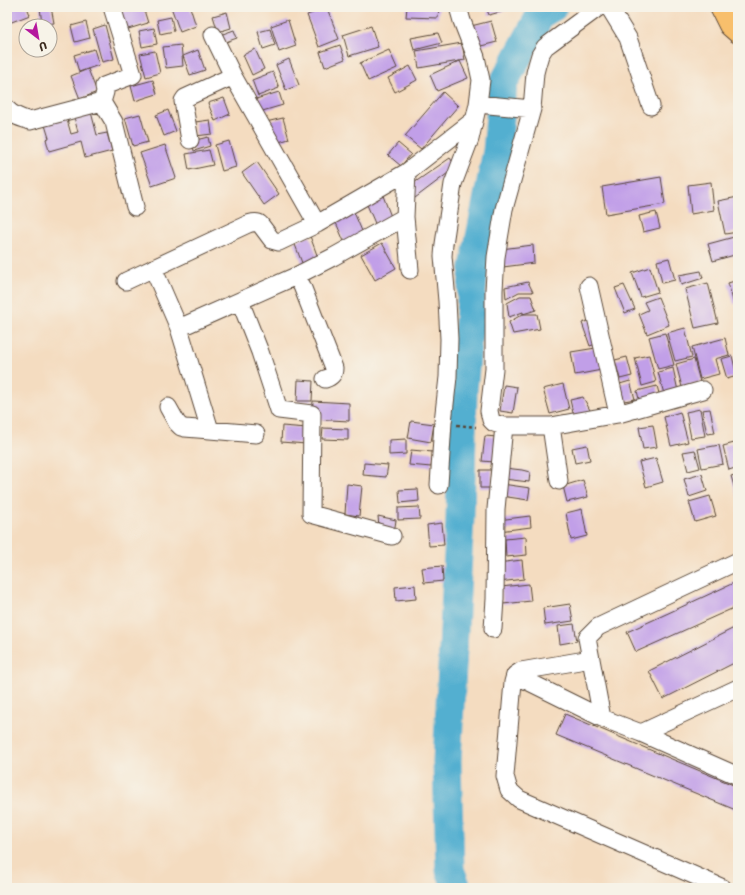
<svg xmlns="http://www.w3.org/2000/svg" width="745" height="895" font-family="Sriracha,sans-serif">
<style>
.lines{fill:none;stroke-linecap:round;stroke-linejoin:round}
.river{stroke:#52afd0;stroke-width:29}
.building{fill:#c19fe8}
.minor-casing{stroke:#574536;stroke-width:19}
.primary-casing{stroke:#574536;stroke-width:24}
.path{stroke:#574536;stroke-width:2.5;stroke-dasharray:3 3;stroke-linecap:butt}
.minor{stroke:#fff;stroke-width:17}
.primary{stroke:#f8bf6c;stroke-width:22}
</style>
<rect width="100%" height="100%" fill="#f7f3e8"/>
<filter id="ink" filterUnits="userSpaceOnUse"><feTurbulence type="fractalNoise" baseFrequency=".025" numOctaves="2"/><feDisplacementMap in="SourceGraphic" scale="8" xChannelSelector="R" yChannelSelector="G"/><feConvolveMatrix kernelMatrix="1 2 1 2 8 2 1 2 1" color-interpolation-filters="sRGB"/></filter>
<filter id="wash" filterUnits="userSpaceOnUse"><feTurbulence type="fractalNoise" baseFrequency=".012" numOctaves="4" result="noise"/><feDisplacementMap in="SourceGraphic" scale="16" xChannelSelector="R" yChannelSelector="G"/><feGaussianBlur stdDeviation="0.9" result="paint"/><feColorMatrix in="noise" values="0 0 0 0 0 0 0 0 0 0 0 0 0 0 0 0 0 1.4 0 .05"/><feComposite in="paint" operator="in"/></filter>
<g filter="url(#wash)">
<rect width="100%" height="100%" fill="#f4dcc0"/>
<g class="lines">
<path class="river" d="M457,888L450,870L447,761L460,517L463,391L474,267L497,151L503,84L541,14L553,7"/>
</g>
<g id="blocks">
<path class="building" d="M7,7H27L30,15L9,23L7,17Z
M40,7H51L54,23L42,25Z
M139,7H143L148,23L125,30L119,13Z
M171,7H190L196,26L180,32Z
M407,7H439L438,18L406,17Z
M486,7H511V9L489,15Z
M327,8L339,39L319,47L307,15Z
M227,12L231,28L218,32L213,16Z
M171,17L174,31L160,34L157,20Z
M288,20L296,46L279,52L271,26Z
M491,21L497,42L477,47L471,26Z
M86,22L90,38L75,42L71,26Z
M105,25L114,59L102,62L93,29Z
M371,26L378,47L349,56L343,35Z
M154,28L157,44L142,47L139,31Z
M270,29L275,45L263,49L258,32Z
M234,30L237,38L223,43L220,35Z
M438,33L442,43L414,50L411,38Z
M462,43L465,60L419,68L416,51Z
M181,45L183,66L166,68L163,47Z
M340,45L345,59L325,67L320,52Z
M94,49L99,65L79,72L74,55Z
M255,49L264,69L252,75L243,55Z
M198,50L205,70L190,75L183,56Z
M389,50L397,68L368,81L360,63Z
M155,51L160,73L146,77L140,54Z
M289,59L299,85L286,90L276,65Z
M460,61L468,78L437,91L430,75Z
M410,66L417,80L395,92L388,78Z
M88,69L97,92L80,99L71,76Z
M273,72L279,88L258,96L252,80Z
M153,80L157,94L135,101L131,86Z
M279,92L283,105L259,112L256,99Z
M443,92L458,106L421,149L405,136Z
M224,98L230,114L215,121L208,103Z
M168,110L176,131L164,136L156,115Z
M91,112L97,135L107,133L112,151L85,158L81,142L49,151L46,139L49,138L44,122L66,116L71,134L78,132L74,117Z
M140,114L148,142L133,146L125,118Z
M283,118L289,139L272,144L266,122Z
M210,120L212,134L196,136L195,122Z
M208,137L210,146L194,151L192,141Z
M229,141L236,167L222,171L215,145Z
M398,143L411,154L401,166L388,155Z
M165,145L176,178L152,186L140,153Z
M209,150L213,165L189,170L186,154Z
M450,158L456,167L415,198L408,187Z
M257,162L279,194L264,205L242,173Z
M661,177L665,204L606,214L602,187Z
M711,182L714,210L691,214L688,185Z
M382,193L393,222L377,228L365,200Z
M738,197V232L725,234L718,201Z
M353,210L365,238L346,246L334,218Z
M656,212L660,228L643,232L639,216Z
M310,236L317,255L323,253L304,268L294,242Z
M734,237L738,254L713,261L708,244Z
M382,243L396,268L375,280L361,255Z
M533,245L534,263L503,267L501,249Z
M669,258L675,280L662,283L657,261Z
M650,267L658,292L641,297L632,273Z
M701,271L703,278L681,285L679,275Z
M738,280V303L734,304L728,283Z
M528,282L533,292H519L506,299L505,287Z
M708,283L718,323L695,328L685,289Z
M624,285L635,309L625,313L615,288Z
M520,296H531L536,310L523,314V312L509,317L507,303Z
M658,297L669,325L647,334L639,314L648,310L644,302Z
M523,314H537L540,329L513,334L509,322Z
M593,319L601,342L590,346L582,323Z
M685,328L692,357L675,361L667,333Z
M665,333L674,365L658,369L649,337Z
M725,338L729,355L715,359L719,374L700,379L692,347Z
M602,347L607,369L575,375L571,352Z
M649,355L656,382L642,386L635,358Z
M732,356L737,376L727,379L721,359Z
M627,357L632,376L620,379L615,360Z
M694,359L700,382L682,387L676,364Z
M673,368L678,391L664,394L658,372Z
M298,380L313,381L312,401H297Z
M630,381L635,399L624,401L620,384Z
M563,384L569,409L550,414L543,389Z
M504,385L517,387L513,413L500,411Z
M657,386L660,397L640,403L637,391Z
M583,397L591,412L574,417L570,400Z
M313,401L349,403V421L312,419Z
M700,409L705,436L691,438L686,412Z
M710,409L715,433L707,434L702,410Z
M680,412L688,442L671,446L664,417Z
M411,421L434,424L431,442L408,438Z
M653,425L657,447L643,449L639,427Z
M282,426L307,428L306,444L281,442Z
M323,428L348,429V440L322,439Z
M485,436L497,437L494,462L482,461Z
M406,439V454L389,455V440Z
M738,442V467L729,470L723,446Z
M587,445L590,460L575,463L572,448Z
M719,445L723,464L702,468L698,449Z
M411,450L433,452L431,467L409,465Z
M695,450L700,468L688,471L683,452Z
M656,458L663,482L646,487L639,462Z
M364,463L388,465L386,477L363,475Z
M505,468L522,470L530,472L529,482L504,479Z
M480,470H492V488H480Z
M702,474L707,491L689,497L684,479Z
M738,474V496H737L731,476Z
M583,480L588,497L567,502L563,486Z
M347,484L362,486L359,516L345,514Z
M502,484L530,488L528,500L501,496Z
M418,489L419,501L400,503L399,490Z
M710,496L716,516L695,522L689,502Z
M419,507L420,519L398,520V508Z
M582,509L587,536L571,540L566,513Z
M378,516L396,520L393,540L380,538Z
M530,516L531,527L499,531L498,520Z
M442,523L444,545L429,546L427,525Z
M526,537L527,555L506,557L505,539Z
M522,560L524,579L499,582L497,563Z
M442,566L443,581L424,583L422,568Z
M738,581V606L636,652L627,632Z
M529,584L531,601L503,604L501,587Z
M415,585L416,599L396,601L395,587Z
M570,604L573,621L545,625L543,608Z
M574,624L577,641L560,644L558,626Z
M738,626V661L663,699L649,671Z
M565,714L738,787V811L556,735Z"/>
</g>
</g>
<g filter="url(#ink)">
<use href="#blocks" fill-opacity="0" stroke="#574536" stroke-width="1"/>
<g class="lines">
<g class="minor-casing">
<path id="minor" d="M599,7L553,41L545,47L540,55L537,65L535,73L532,109L504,209L496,257L494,290V369L489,411L491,420L494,423L504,426H551L618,414L703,390
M609,7L628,38L651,106
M213,35L233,76L317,224
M102,102L105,92L104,86L133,75L112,7
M478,104L532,109
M7,109C13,116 21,118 30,121L102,102L114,122L135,207
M190,140L183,101L185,98L233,76
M407,172L405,217L410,270
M153,268L179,328L210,430
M296,276L333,257L405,217
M126,281L248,224C252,223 256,221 260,224L272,240L279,242L317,224L407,172L474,120
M589,286L618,414
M240,301L260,352L279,410L312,414L311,514L392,536
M179,328L296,276L302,286L334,368C334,374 332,377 325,379
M168,407L177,423L181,427L185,428L210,430L256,434
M551,426L559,481
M439,485L443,422L448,377L449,339L447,301L443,256L444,244L453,184L470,139L478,104L481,80L476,57L462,21L458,7
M493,629L495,599L496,509L504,426
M591,659L521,671L515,675L513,682L505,776L509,790L519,799L723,888
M515,675L602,718L641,733L738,776
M602,718L587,638L598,627L738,561
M641,733L738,688"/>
</g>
<g class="primary-casing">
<path id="primary" d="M721,7L730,25L738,32"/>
</g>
<path class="path" d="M457,425L476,427"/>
<use href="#minor" class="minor"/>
<use href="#primary" class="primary"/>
</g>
</g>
<rect width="745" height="895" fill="none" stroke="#f7f3e8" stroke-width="24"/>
<g transform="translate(38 38) rotate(149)"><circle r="19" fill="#f7f3e8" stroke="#aca397"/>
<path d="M0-3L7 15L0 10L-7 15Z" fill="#b5179e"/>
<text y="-6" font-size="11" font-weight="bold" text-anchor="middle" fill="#3b2a1e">U</text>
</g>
</svg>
